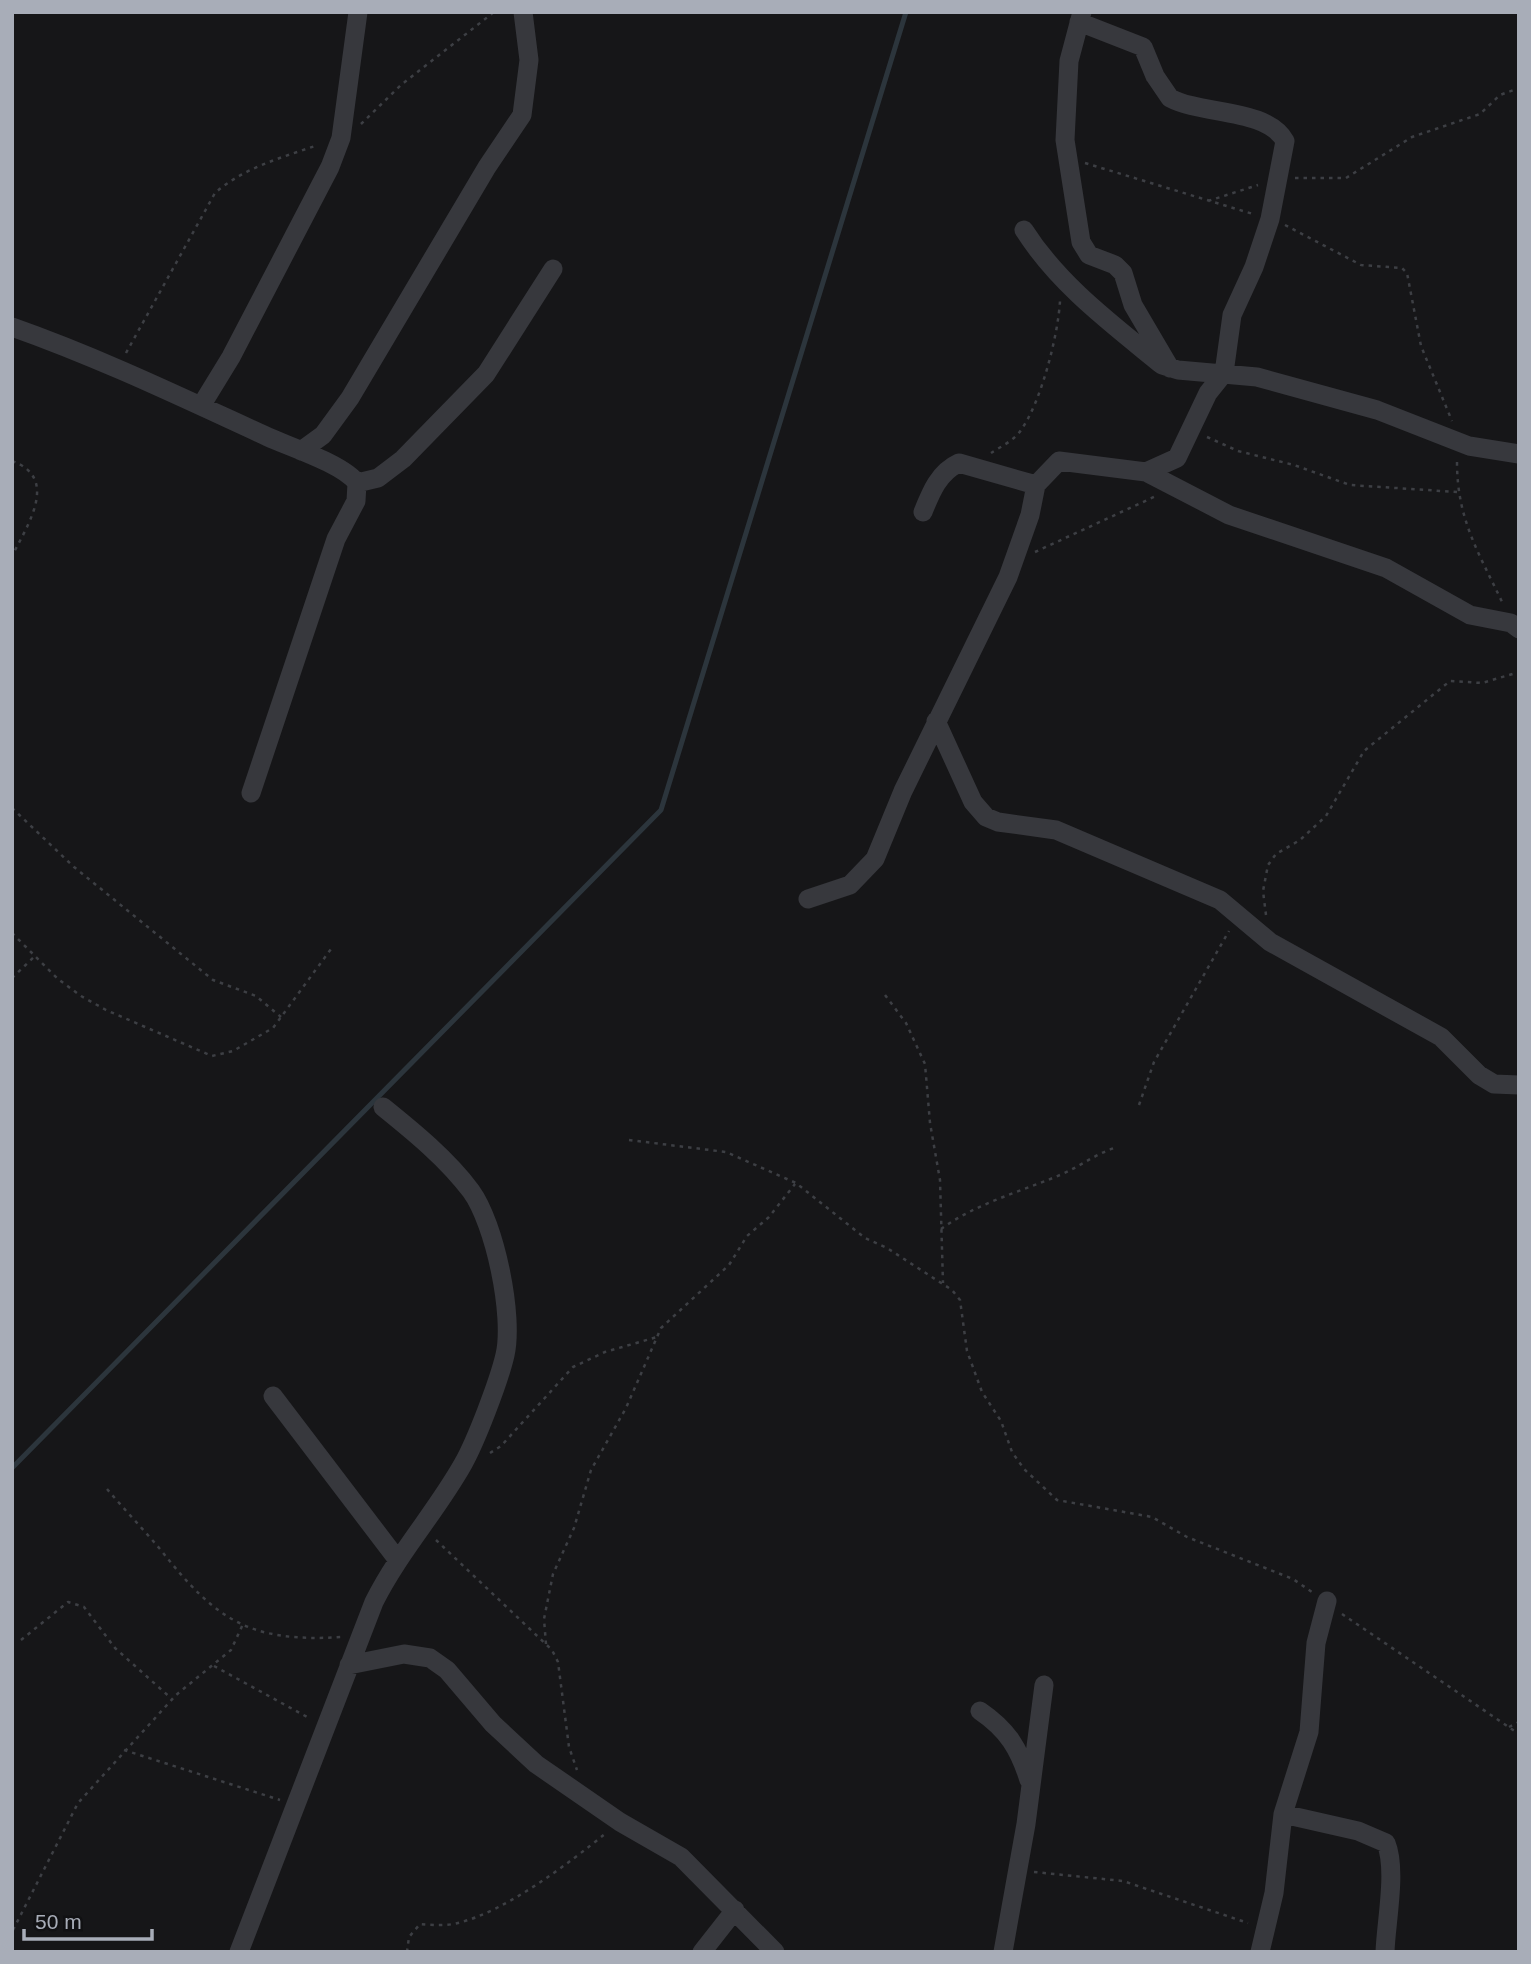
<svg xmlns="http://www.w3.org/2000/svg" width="1531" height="1964" font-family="Arial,sans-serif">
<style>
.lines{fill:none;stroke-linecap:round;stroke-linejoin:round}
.stream{stroke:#2c353c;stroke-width:5}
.path{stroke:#3d3f44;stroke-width:2.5;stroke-dasharray:3.5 5;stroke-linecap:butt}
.minor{stroke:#37383d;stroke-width:19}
</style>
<rect width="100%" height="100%" fill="#161618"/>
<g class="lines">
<path class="stream" d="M12,1468L661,810L906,12"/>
<path class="path" d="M361,124L401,85L494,12
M1085,163L1253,214
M1295,178H1346L1412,137L1480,114L1500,95L1519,88
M1208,201L1258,185
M1285,225L1361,265L1402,268L1407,273L1421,346L1452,421
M126,353L215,193C243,168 283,157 318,145
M1207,437L1238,451L1294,465L1350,485L1457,492
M991,453C1000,447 1015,440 1021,430C1041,402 1058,336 1060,301
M12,461C60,478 27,526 12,556
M1457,462C1457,520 1479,553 1503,604
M1035,552L1156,496
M12,808L74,867L213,980L256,996L281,1017
M1266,915L1263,891L1268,865L1276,854L1300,840L1326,816L1364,751L1450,681L1482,683L1519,672
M12,933L58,979L81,996L106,1010L212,1056L233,1051L273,1028L331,949
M12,978L36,955
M885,995L906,1023L925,1064L930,1123L940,1180L943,1283
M1139,1105L1154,1062L1229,931
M629,1140L726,1152L796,1183L865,1238L887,1248L952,1290L960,1300L967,1351L982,1392L1001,1421L1012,1452L1024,1469L1057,1500L1152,1517L1187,1537L1293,1579L1312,1592
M941,1229C977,1203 1020,1192 1060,1175C1079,1167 1094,1155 1114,1148
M490,1453L501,1446L573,1367L605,1352L657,1337
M107,1489C124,1509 143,1529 160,1549C216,1620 249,1643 342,1637
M436,1540L552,1650L558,1662L569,1747L577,1770
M1342,1614L1519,1734
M21,1640L68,1602L84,1607L115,1648L173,1700
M546,1644L544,1619L553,1574L574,1528L591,1470L626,1408L661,1328L729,1265L747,1236L769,1217L795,1184
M214,1666L309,1718
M1509,1727L1519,1722
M124,1750L280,1800
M1034,1872L1123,1881L1248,1923
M13,1930L78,1803L176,1695L231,1650L243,1624
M407,1952L409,1937L420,1924C433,1925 447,1926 458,1923C506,1911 568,1864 606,1833"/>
<path class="minor" d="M1082,12L1069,61L1065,140L1081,242L1089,255L1115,265L1123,273L1133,305L1170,368
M1024,230C1059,285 1112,324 1162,365L1178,370L1257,377L1377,410L1469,446L1519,454
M12,327C100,358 183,398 268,437C290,447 343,464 357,483L356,501L336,539L251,793
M201,406L231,357L330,167L341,138L358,12
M301,451L323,435L350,398L487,167L522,115L529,60L523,12
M1146,472L1229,515L1386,568L1470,615L1511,623L1519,629
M357,483L378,478L403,459L486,374L553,269
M923,512C931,492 939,472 959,463L1036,485L1059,461L1146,472L1177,458L1208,393L1224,373L1232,315L1254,267L1270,219L1285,141C1267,108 1201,115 1170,98L1155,76L1143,47L1079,22
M936,721L973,802L986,817L998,822L1056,830L1220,900L1270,942L1441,1037L1479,1075L1494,1084L1519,1085
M808,899L850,885L875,859L903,791L1008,577L1030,515L1036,485
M273,1396L397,1559
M349,1665L404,1654L430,1658L447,1670L493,1724L536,1764L620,1822L681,1857L775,1952
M980,1711C1008,1730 1019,1749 1029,1780
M1283,1814L1358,1831L1386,1843C1397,1870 1386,1922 1385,1952
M239,1952L374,1602C399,1552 436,1512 463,1464C476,1441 499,1381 505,1355C514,1316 495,1224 471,1191C447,1159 414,1132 383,1107
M702,1952L735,1910
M1003,1952L1026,1824L1044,1685
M1260,1952L1274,1893L1283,1814L1309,1732L1316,1643L1327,1601"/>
</g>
<rect width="1531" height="1964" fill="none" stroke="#a8adb8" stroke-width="28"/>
<path d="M24 1929v10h128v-10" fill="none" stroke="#a8adb8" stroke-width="3.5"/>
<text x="35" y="1929" font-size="21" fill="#a8adb8" stroke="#111113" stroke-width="5" paint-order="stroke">50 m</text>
</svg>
